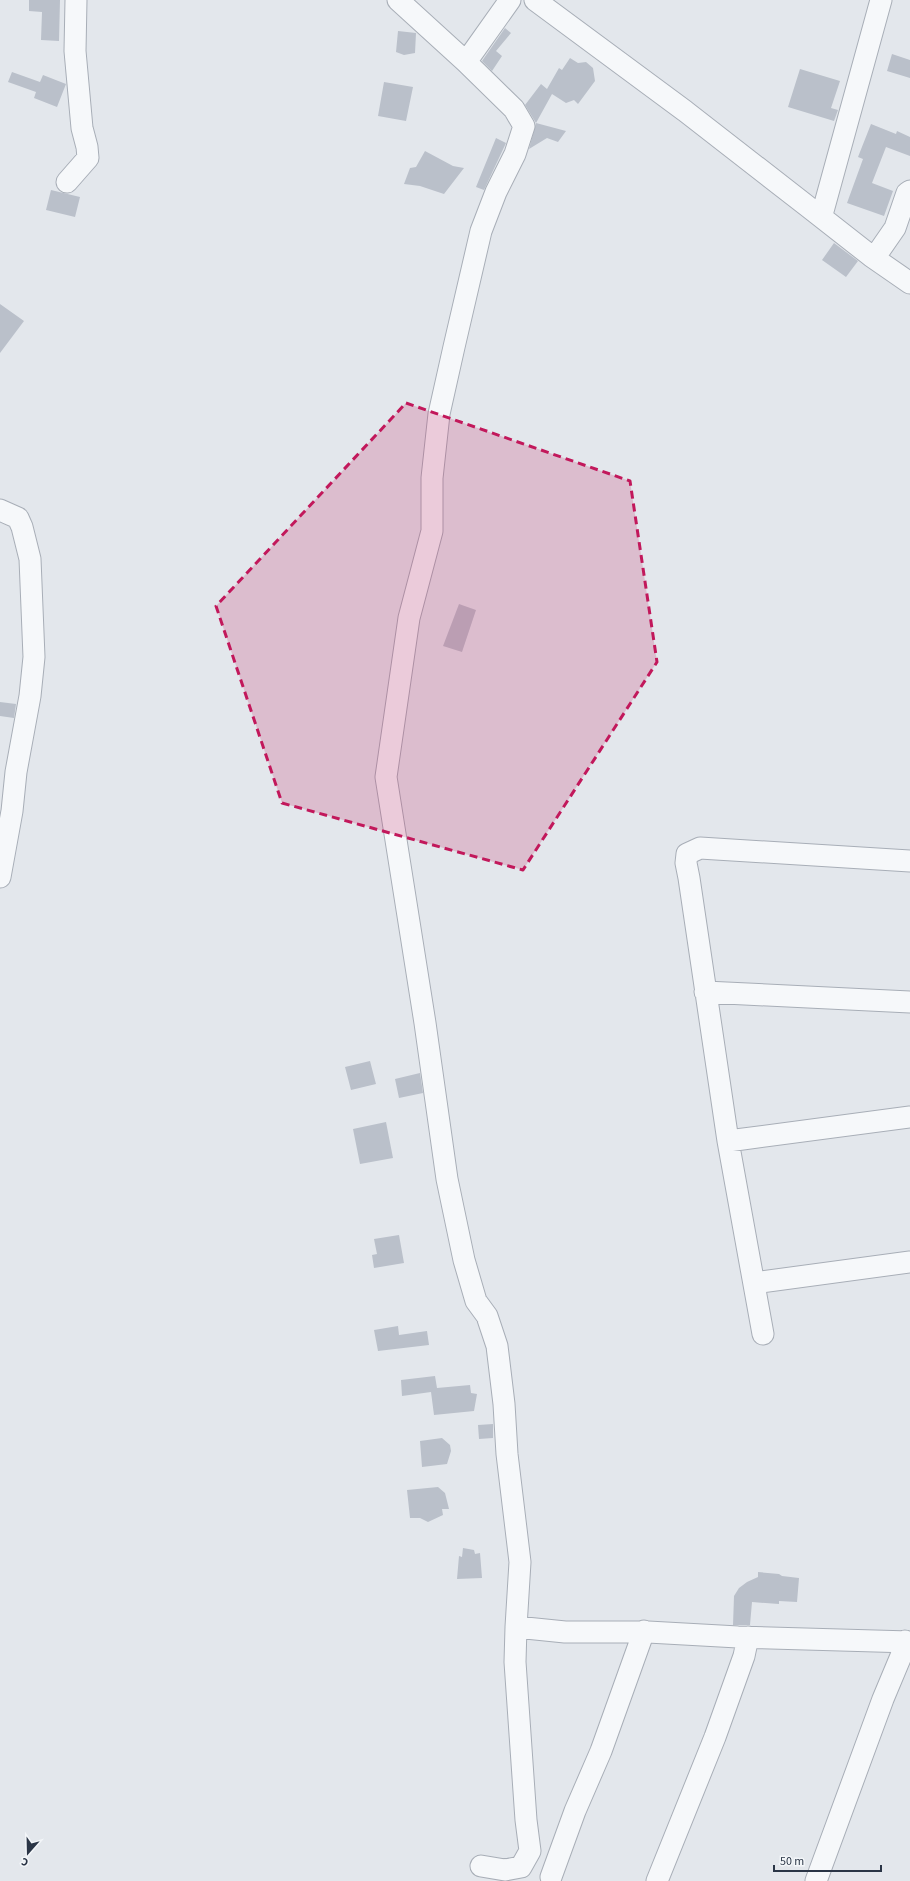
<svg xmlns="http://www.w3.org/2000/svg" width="910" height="1881" font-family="'Source Sans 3',sans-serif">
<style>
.building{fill:#bac0ca}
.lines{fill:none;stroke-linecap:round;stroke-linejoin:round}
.minor-casing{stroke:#a8aeb7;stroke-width:23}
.minor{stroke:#f6f8fa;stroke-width:21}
.marked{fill:#c2185b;fill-opacity:0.2;stroke:#c2185b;stroke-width:3;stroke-dasharray:8 5;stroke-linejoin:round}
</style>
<rect width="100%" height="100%" fill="#e3e7ec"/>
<path class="building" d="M29,0H60L59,41L41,40L42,12L29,11Z
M505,28L511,33L496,51L502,56L492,71L482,61Z
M398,31L416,33L415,53L404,55L396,52Z
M892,54L910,60V78L887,71Z
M570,58L578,63L586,62L593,68L595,81L578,104L574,100L566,103L552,94L536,123L525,105L541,84L547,89L559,68L562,70Z
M800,69L840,81L831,108L838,110L834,121L788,107Z
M12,72L40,82L43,75L66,84L57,107L34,98L36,92L8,82Z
M384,82L413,87L406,121L378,116Z
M536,123L566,131L558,142L547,138L529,149Z
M871,124L896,134L897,131L910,137V156L886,147L872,183L893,191L884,216L847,203L863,159L858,157Z
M496,138L506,143L484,190L476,187Z
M425,151L453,166L464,168L444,194L420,186L404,184L410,168L416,167Z
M51,190L80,197L75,217L46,210Z
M834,243L858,261L846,277L822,260Z
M0,304L24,321L0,353Z
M459,604L476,610L462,652L443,646Z
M0,702L16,704L14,718L0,716Z
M370,1061L376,1084L351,1090L345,1067Z
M420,1073L423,1093L399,1098L395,1079Z
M386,1122L393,1158L360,1164L353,1129Z
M399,1235L404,1263L374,1268L372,1255L377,1254L374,1239Z
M398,1326L399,1335L427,1331L429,1345L378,1351L374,1330Z
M435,1376L437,1388L470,1385L471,1393L477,1394L474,1411L434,1415L431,1392L402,1396L401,1380Z
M493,1424V1438L479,1439L478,1425Z
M442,1438L450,1445L451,1451L447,1464L422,1467L420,1441Z
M438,1487L445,1493L449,1509H442L443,1515L428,1522L420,1518H410L407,1490Z
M463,1548L474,1550L475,1554L480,1553L482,1578L457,1579L459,1556L462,1557Z
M758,1572L779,1574L782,1576L799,1578L797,1602L779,1601V1604L752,1602L750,1625H733L734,1596L739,1588L747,1582L758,1577Z"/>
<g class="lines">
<g class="minor-casing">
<path id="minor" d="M398,0L466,62L510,0
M535,0L685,111L811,209L823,211L881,0
M466,62L514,109L524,126L515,154L496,192L481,231L454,347L439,414L432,478V531L409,618L386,777L425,1023L447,1179L464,1260L476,1301L487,1316L497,1346L504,1404L507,1454L520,1562L516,1627L565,1632H648L738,1637L910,1642
M67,182L88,158L87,147L82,128L75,51L76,0
M811,209L871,256L877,254L895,228L907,193L910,191
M871,256L910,283
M0,510L18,518L22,527L30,559L34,657L30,696L16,772L12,811L0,877
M705,992L910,1002
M728,1141L910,1117
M754,1283L910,1262
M763,1334L728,1141L689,878L686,863L687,854L700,848L910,861
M481,1866L505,1870L521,1867L530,1851L526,1820L515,1662L516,1627
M551,1877L575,1811L601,1751L644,1631
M657,1881L715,1737L744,1656L748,1637
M816,1881L883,1699L901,1656L905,1641"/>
</g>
<use href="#minor" class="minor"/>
</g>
<path class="marked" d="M406,403L630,481L657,662L523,870L282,803L216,606Z"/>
<g transform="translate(28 1853) rotate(200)" stroke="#f3f6f9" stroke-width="3" paint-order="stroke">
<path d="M0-3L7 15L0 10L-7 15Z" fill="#2a3546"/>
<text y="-6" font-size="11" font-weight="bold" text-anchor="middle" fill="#2a3546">С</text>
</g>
<path d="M774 1865v6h107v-6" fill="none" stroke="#2a3546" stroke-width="2"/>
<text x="780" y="1865" font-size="12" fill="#2a3546" stroke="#f3f6f9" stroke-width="3" paint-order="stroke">50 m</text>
</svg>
